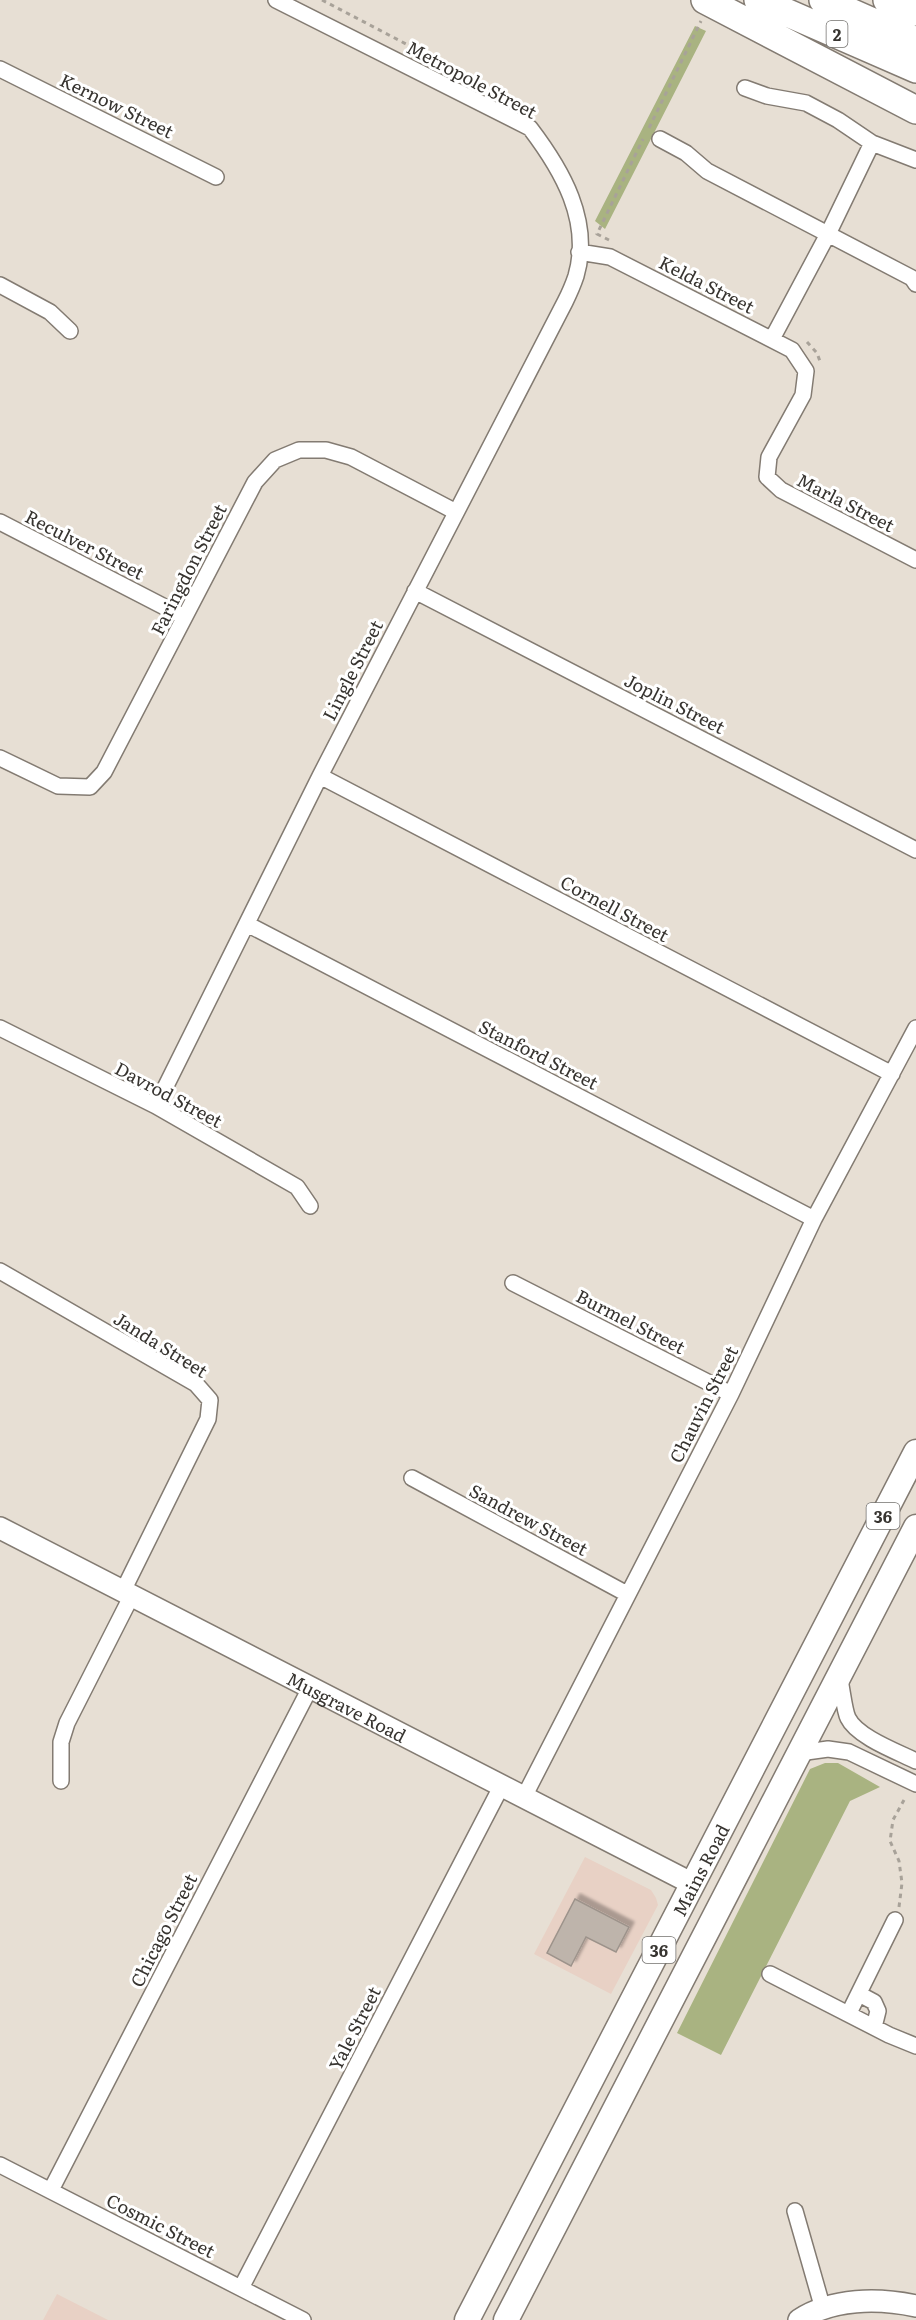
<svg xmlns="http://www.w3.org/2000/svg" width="916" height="2320" font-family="Literata,serif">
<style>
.commercial{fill:#e8d1c5}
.green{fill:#a9b381}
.building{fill:#beb4ab;stroke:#9d938b;stroke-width:1.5;filter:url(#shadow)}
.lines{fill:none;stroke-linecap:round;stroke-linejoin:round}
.street-casing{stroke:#837b72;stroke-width:18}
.secondary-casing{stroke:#837b72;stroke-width:24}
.primary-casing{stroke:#837b72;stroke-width:27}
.highway-casing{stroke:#837b72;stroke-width:30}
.path{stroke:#a8a299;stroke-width:3;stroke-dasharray:4.5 4.5;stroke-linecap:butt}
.street{stroke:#fff;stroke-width:15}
.secondary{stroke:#fff;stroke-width:21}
.primary{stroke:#fff;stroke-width:24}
.highway{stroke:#fff;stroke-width:27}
.labels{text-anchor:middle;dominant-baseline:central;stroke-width:6;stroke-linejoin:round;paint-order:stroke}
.shield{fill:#fff;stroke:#73716e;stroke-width:1.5}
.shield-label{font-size:16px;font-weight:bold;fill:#373430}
.street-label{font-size:18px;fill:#373430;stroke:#fff}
</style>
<defs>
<filter id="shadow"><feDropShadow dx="5" dy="-5" stdDeviation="1.5" flood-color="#0004"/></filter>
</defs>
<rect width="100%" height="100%" fill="#e7dfd4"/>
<path class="commercial" d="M585,1857L651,1890L656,1898L658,1905L611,1994L534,1954Z
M57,2294L108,2320H43Z"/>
<path class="green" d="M695,26L706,31L605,229L595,221Z
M825,1763H838L880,1787L850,1801L721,2055L677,2033L810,1769Z"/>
<path class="building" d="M575,1899L629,1927L616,1952L586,1937L571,1966L547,1953Z"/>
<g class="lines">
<g class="street-casing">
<path id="street" d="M0,69L216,177
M745,88L767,96L806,103L838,120L872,143L916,160
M660,139L686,153L707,171L912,278L916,284
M579,252L610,257L792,350L806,371L803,395L769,457L767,477L781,490L916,560
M0,285L50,312L70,331
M772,339L828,234L872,143
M0,522L184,617
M415,591L916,850
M0,758L58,786L90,787L104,772L255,482L275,460L299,450H326L351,457L456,512
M320,776L892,1074
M247,924L814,1219
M0,1028L156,1106L297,1187L310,1206
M156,1106L320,776L565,302C569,294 573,285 576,276C592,221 562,170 530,128L276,0
M0,1271L196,1384L210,1400L208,1419L123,1591
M513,1283L731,1394
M412,1478L627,1594
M839,1676C842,1686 844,1710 848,1718C857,1737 898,1752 916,1761
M799,1753L828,1749L849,1752L916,1784
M61,1781V1742L67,1723L132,1595
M524,1797L731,1394L814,1219L916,1028
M770,1974L889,2035L916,2046
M859,1994L874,2002L878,2011L874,2027
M849,2013L895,1920
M0,2165L303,2320
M51,2190L310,1688
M795,2211L823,2309
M241,2288L502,1785"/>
</g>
<g class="secondary-casing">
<g id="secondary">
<path id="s1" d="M0,1528L693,1884"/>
<path d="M799,2320C833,2298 878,2298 916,2306"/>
</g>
</g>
<g class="primary-casing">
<g id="primary">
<path id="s2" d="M467,2320L916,1452"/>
<path d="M506,2320L916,1527"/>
</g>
</g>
<g class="highway-casing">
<path id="highway" d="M705,0L916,110
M758,0L916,69
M823,0L916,41
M887,0L916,12"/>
</g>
<path class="path" d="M322,0L517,102
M649,128L701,21
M609,240L597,234L643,139
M807,342L817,353L821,364
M830,495L876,520
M899,1907L902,1883L899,1861L890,1841L893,1820L904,1800"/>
<use href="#street" class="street"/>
<use href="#secondary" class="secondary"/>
<use href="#primary" class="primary"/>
<use href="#highway" class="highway"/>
</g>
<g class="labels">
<g class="shield">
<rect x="826.5" y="21" width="21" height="26" rx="4.5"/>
<rect x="866.5" y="1503" width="33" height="26" rx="4.5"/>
<rect x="642.5" y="1937" width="33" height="26" rx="4.5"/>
</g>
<g class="shield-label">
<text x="837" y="34">2</text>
<text x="883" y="1516">36</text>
<text x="659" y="1950">36</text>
</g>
<g class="street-label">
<text transform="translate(472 79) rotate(28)">Metropole Street</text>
<text transform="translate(117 105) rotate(26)">Kernow Street</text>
<text transform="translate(707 284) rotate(27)">Kelda Street</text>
<text transform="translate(846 502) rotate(27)">Marla Street</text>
<text transform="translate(85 544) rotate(27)">Reculver Street</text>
<text transform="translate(188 569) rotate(-63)">Faringdon Street</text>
<text transform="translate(352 670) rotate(-63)">Lingle Street</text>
<text transform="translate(675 703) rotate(27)">Joplin Street</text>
<text transform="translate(615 908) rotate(28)">Cornell Street</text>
<text transform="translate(539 1054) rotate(27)">Stanford Street</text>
<text transform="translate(169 1094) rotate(28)">Davrod Street</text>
<text transform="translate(631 1321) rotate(27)">Burmel Street</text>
<text transform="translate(161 1344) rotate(32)">Janda Street</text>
<text transform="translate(703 1404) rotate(-63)">Chauvin Street</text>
<text transform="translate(529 1519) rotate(28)">Sandrew Street</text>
<text stroke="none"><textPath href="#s1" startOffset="390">Musgrave Road</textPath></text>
<text stroke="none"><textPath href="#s2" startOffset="507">Mains Road</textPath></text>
<text transform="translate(163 1930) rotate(-63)">Chicago Street</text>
<text transform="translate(354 2028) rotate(-63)">Yale Street</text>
<text transform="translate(161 2225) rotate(27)">Cosmic Street</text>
</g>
</g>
</svg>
